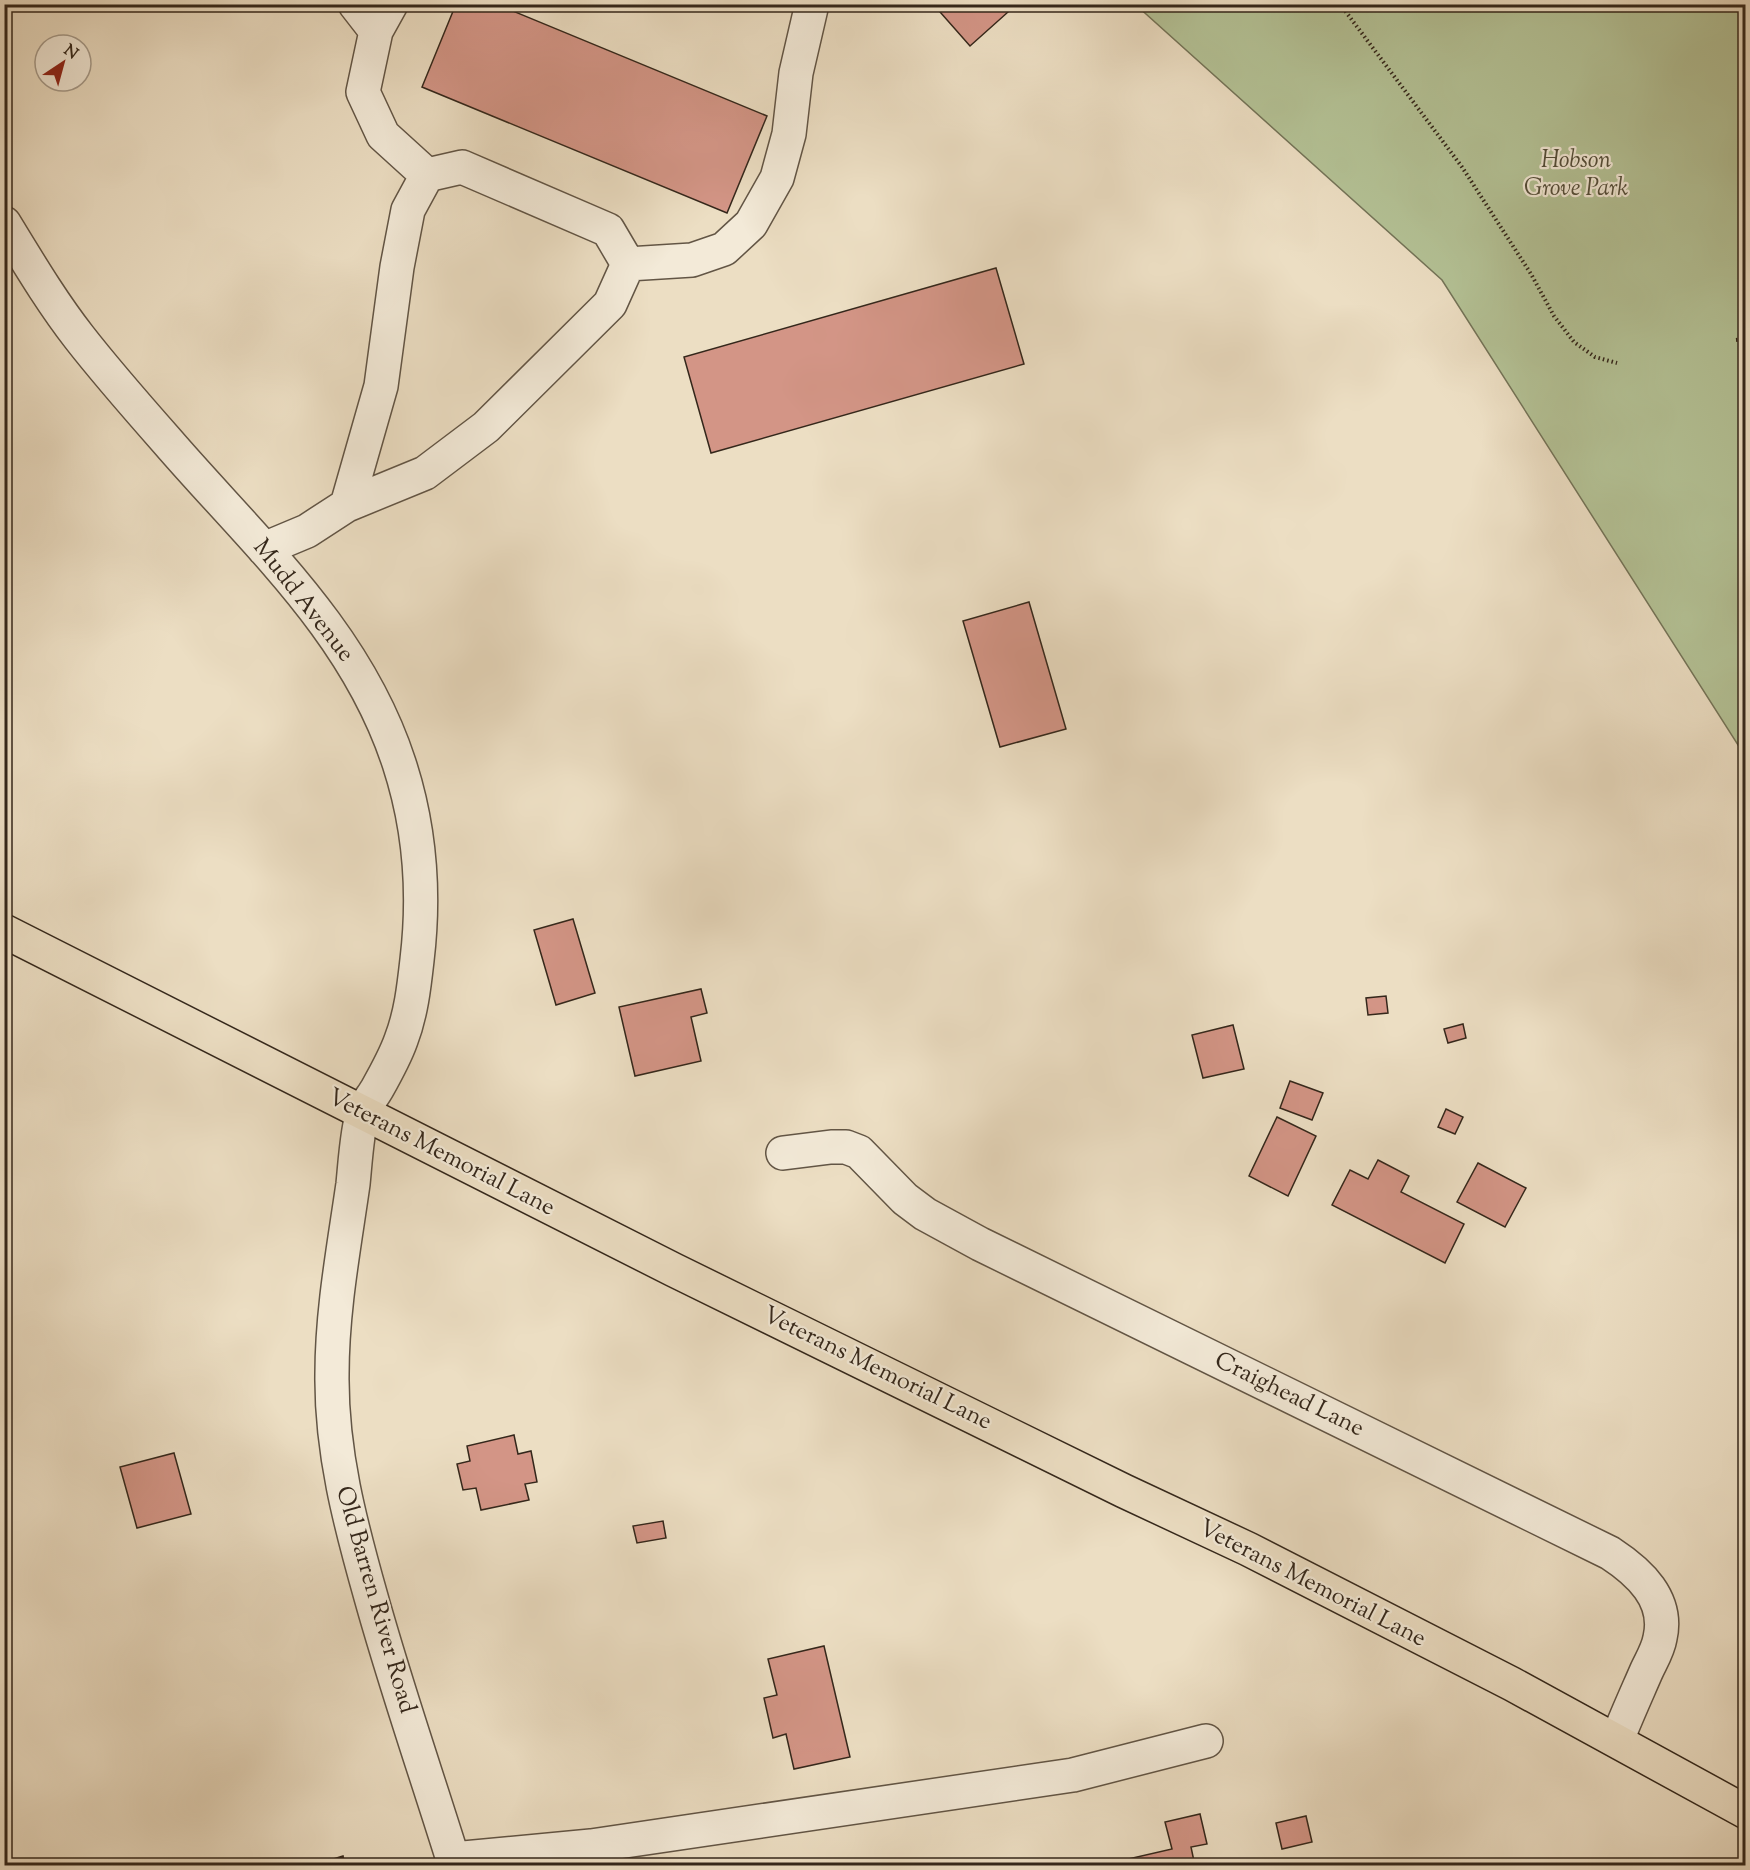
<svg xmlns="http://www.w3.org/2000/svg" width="1750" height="1870" font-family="'Sorts Mill Goudy',serif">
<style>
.green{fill:#b4c296;stroke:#747458;stroke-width:1.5}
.building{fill:#d39586;stroke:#34271b;stroke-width:1.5}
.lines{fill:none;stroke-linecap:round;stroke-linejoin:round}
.minor-casing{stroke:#625545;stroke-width:36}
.major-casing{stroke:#34271b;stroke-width:36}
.path{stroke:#34271b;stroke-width:4;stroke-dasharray:1.5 3;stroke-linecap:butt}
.minor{stroke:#f3ead8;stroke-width:33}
.major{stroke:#ecdec3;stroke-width:33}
.labels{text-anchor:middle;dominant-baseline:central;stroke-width:4.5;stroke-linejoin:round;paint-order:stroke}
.park-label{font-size:24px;font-style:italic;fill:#544e3a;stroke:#f3ead8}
.street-label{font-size:24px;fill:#34271b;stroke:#f3ead8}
</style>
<rect width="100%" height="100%" fill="#ecdec3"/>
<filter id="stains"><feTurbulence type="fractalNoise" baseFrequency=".00333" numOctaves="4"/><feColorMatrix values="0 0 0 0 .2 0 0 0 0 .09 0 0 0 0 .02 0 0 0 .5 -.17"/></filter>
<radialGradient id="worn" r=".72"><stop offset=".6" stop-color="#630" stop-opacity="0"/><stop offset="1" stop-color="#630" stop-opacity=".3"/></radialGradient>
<path class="green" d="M1136,5H1745V756L1442,280Z"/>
<path class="building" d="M456,4H496L767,116L727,213L422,87Z
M933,4H1017L970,46Z
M996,268L1024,364L711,453L684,357Z
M1029,602L1066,729L1000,747L963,621Z
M573,919L595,993L556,1005L534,930Z
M701,989L707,1013L691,1017L701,1061L635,1076L619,1007Z
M1386,996L1388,1013L1368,1015L1366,998Z
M1463,1024L1466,1038L1448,1043L1444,1029Z
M1233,1025L1244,1069L1203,1078L1192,1035Z
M1290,1081L1323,1093L1312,1120L1280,1108Z
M1446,1109L1463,1117L1455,1134L1438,1127Z
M1277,1117L1316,1136L1288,1196L1249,1176Z
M1378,1160L1409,1176L1401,1192L1464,1224L1445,1263L1332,1205L1350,1170L1368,1179Z
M1478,1163L1526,1188L1505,1227L1457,1202Z
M514,1435L518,1454L531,1451L537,1482L525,1484L529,1500L481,1510L476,1488L463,1490L457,1464L470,1461L467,1446Z
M174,1453L191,1514L137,1528L120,1467Z
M663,1521L666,1538L637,1543L633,1526Z
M824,1646L850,1757L794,1769L786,1734L773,1738L764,1698L777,1695L768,1659Z
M1200,1814L1207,1844L1191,1847L1195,1866H1098L1172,1849L1165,1822Z
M1306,1816L1312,1842L1282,1849L1276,1823Z
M343,1856L345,1866H311Z"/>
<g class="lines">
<g class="minor-casing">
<path id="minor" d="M355,4L376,31
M391,4L376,31L363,92L383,135L427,175
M4,223C28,262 51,301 79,337C107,373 137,407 167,441C255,543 356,631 399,763C420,827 425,893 417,960C414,987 411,1014 401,1040C395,1057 386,1073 377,1089C373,1096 366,1104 363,1112C357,1129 355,1165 353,1184C344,1247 332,1310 332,1374C331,1451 350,1523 371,1597C396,1687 427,1776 455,1866
M628,264L692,260L724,249L751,224L777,178L789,134L796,73L812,4
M264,549L307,531L347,505L425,473L486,427L610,304L628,264L608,230L462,167L427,175L408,210L397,267L381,386L347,505
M783,1153L831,1147H846L859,1152L905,1199L925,1214L980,1244L1610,1553C1639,1572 1669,1599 1660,1638C1658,1650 1651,1661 1646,1672C1636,1695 1626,1717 1617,1740
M453,1859L591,1846L1073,1775L1206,1741"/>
</g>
<g class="major-casing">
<path id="major" d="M4,931L674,1270L1124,1491L1248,1549L1512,1684L1746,1812"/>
</g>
<path class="path" d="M1340,4L1462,167L1531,274L1554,316L1574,342L1595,357L1617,363
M1736,340L1746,339"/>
<use href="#minor" class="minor"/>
<use href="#major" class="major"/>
</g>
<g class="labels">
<g class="park-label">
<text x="1576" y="161">Hobson<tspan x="1576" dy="28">Grove Park</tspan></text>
</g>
<g class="street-label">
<text transform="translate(303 601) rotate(52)">Mudd Avenue</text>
<text transform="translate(441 1153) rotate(27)">Veterans Memorial Lane</text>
<text transform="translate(877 1369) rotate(26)">Veterans Memorial Lane</text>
<text transform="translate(1289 1395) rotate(26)">Craighead Lane</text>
<text transform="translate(1312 1584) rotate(27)">Veterans Memorial Lane</text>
<text transform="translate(375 1600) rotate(74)">Old Barren River Road</text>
</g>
</g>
<rect width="1750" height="1870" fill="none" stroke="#ecdec3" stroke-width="24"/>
<rect x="6" y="6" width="1738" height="1858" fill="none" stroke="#34271b" stroke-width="3"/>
<rect x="12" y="12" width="1726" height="1846" fill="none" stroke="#34271b" stroke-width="1.5"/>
<g transform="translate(63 63) rotate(36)"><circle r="28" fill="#f3ead8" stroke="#a79c8c" stroke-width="1.5"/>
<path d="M0-4.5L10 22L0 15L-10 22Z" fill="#8f2418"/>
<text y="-9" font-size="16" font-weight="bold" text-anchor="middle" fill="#34271b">N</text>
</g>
<rect width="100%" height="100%" filter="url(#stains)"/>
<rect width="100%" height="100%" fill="url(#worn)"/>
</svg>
